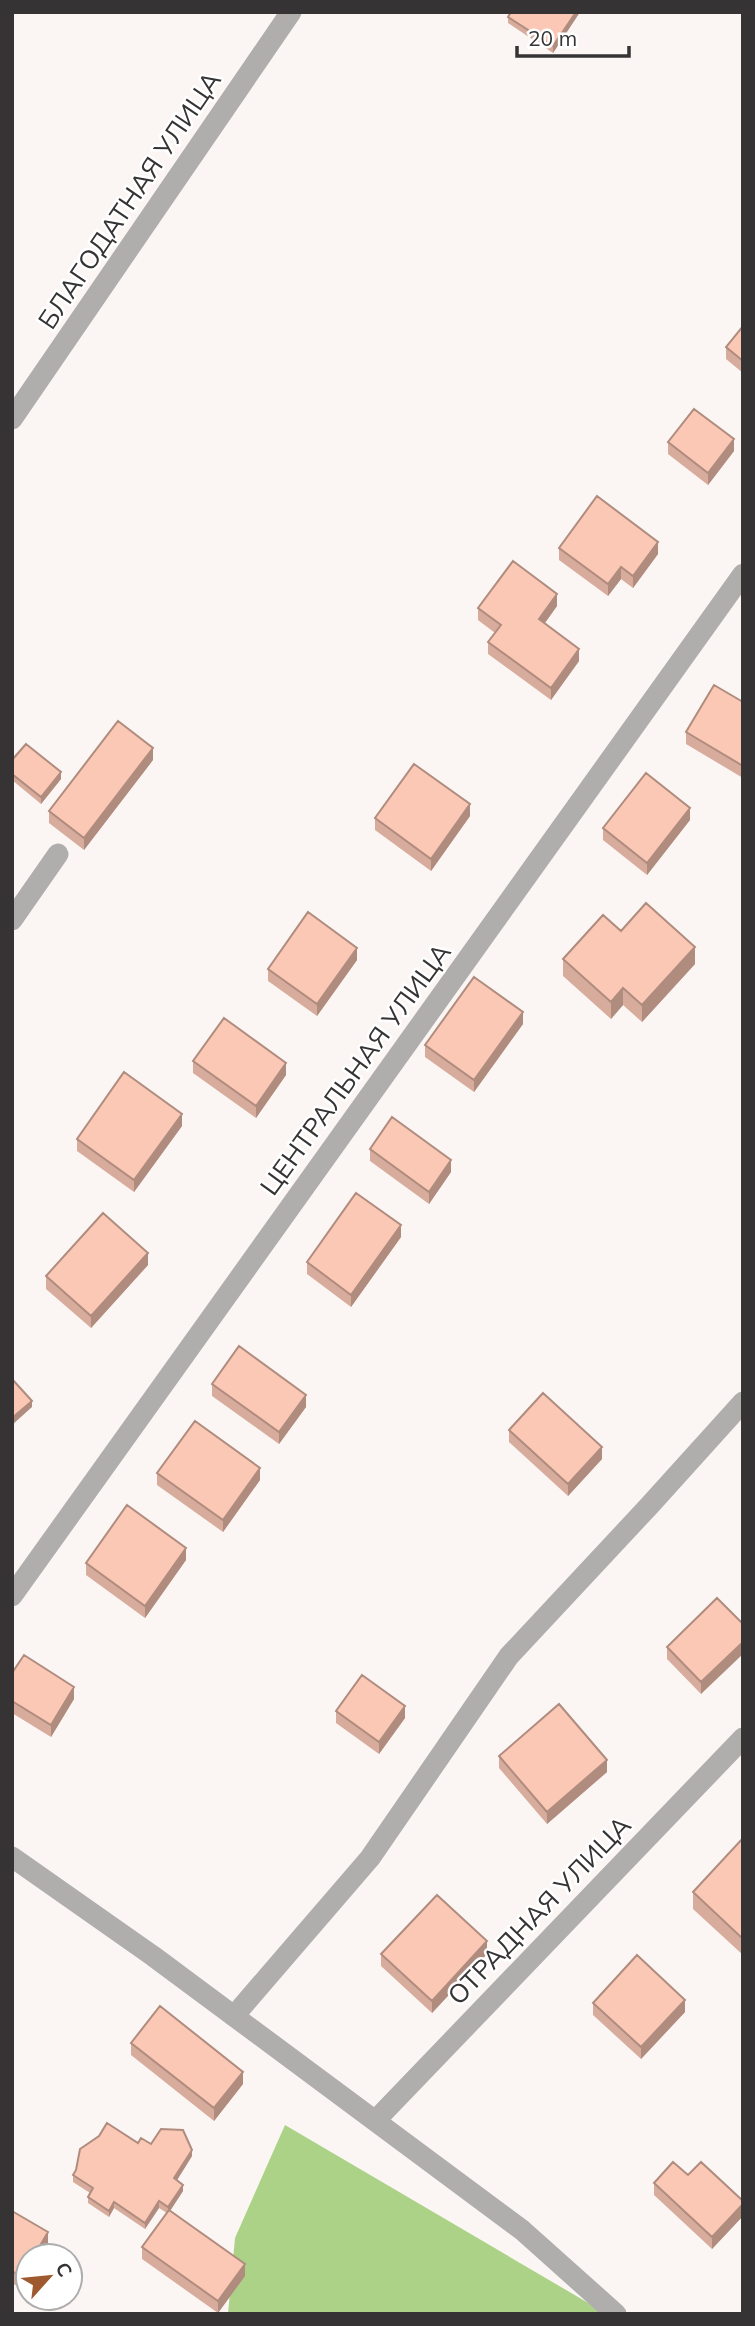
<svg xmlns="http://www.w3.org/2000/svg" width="755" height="2326" font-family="Mulish,sans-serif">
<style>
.forest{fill:#acd288}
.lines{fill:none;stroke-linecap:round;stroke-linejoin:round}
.lane{stroke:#b0adad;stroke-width:21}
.street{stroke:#b0adad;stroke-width:21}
.wall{fill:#d8ac9c}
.shaded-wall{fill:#b08c7f}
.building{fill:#fbc8b5;stroke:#b08c7f;stroke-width:2}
.labels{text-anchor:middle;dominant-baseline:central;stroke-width:5;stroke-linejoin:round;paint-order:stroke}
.street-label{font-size:26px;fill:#353333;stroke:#fff}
</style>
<rect width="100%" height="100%" fill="#fbf6f4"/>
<path class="forest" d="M285,2125L607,2314H228L235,2238Z"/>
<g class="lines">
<path class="lane" d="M234,2016L370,1858L509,1656L650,1505L743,1402"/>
<path class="street" d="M12,419L291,12
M12,920L58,854
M12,1596L743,574
M12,1857L153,1956L522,2230L616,2314
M375,2121L743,1738"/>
</g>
<path class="wall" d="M580,12L553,53L508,23V17Z
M743,326V373L726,359V347Z
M668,442L734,451L708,485L668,454Z
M559,548L658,554L633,588L621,579L608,596L559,560Z
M557,606L545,623L579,661L551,700L488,654V642L495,633L478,620V608Z
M743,702V778L686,744V732Z
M12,760L61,779L41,804L12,780Z
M153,760L84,850L49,823V811Z
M470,816L431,871L375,830V818Z
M690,820L647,875L603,840V828Z
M621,931L695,964L642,1022L623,1005L611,1019L563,976V959Z
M357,960L317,1016L268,981V969Z
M523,1024L474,1092L425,1057V1045Z
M193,1061L286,1075L256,1118L193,1073Z
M182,1126L134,1192L77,1151V1139Z
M370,1149L451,1172L429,1204L370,1161Z
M401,1237L351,1307L307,1274V1262Z
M148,1265L91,1328L46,1289V1276Z
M212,1384L306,1407L279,1444L212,1396Z
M509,1430L602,1459L568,1496L509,1442Z
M157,1473L260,1480L223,1532L157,1485Z
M186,1560L145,1618L86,1575V1563Z
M743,1624L701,1694L667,1659V1647Z
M12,1673L74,1699L51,1737L12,1713Z
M336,1711L405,1718L379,1754L336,1723Z
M499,1756L607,1772L547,1824L499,1768Z
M743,1838V1955L693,1909V1892Z
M381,1954H487L432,2013L381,1966Z
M593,2003L685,2012L641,2059L593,2015Z
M131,2043L243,2084L214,2121L131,2055Z
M138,2143L151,2144L192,2156L177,2180L183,2191L170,2211L245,2276L218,2313L142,2259V2247L167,2213L159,2208L145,2229L114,2208L109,2217L88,2203V2197L90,2193L73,2182V2175Z
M688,2175L743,2201V2216L712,2249L654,2195V2183Z
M12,2211L48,2244L41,2256H28L22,2289L12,2283Z"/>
<path class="shaded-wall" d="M576,12H580L553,53V46Z
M734,439V451L708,485V473Z
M658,542V554L633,588V576Z
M621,567V579L608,596V584Z
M557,594V606L539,631V619Z
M579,649V661L551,700V688Z
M153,748V760L84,850V838Z
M61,772V779L41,804V797Z
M470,804V816L431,871V859Z
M690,808V820L647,875V863Z
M695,947V964L642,1022V1005Z
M357,948V960L317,1016V1004Z
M623,988V1005L611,1019V1002Z
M523,1012V1024L474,1092V1080Z
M286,1063V1075L256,1118V1106Z
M182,1114V1126L134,1192V1180Z
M451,1160V1172L429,1204V1192Z
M401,1225V1237L351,1307V1295Z
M148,1253V1265L91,1328V1316Z
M306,1395V1407L279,1444V1432Z
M32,1401V1407L12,1425V1418Z
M602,1447V1459L568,1496V1484Z
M260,1468V1480L223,1532V1520Z
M186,1548V1560L145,1618V1606Z
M743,1642V1654L701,1694V1682Z
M74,1687V1699L51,1737V1725Z
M405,1706V1718L379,1754V1742Z
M607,1760V1772L547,1824V1812Z
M487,1941V1954L432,2013V2001Z
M685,2000V2012L641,2059V2047Z
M243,2072V2084L214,2121V2108Z
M192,2150V2156L174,2185V2178Z
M183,2185V2191L168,2214V2207Z
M159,2201V2208L145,2229V2223Z
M114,2202V2208L109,2217V2211Z
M743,2204V2216L712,2249V2237Z
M48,2232V2244L41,2256H34Z
M245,2264V2276L218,2313V2301Z
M28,2267V2279L22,2289V2277Z"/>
<path class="building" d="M511,12H576L553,46L508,17Z
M743,326V361L726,347Z
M694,409L734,439L708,473L668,442Z
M597,496L658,542L633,576L621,567L608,584L559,548Z
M513,561L557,594L539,619L579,649L551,688L488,642L501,625L478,608Z
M714,685L743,702V766L686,732Z
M118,721L153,748L84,838L49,811Z
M26,744L61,772L41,797L12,774V760Z
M414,764L470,804L431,859L375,818Z
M646,773L690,808L647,863L603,828Z
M646,903L695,947L642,1005L623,988L611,1002L563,959L603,915L621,931Z
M308,912L357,948L317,1004L268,969Z
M474,977L523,1012L474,1080L425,1045Z
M224,1018L286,1063L256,1106L193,1061Z
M124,1072L182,1114L134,1180L77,1139Z
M392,1117L451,1160L429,1192L370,1149Z
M356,1193L401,1225L351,1295L307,1262Z
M103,1213L148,1253L91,1316L46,1276Z
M239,1346L306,1395L279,1432L212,1384Z
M12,1379L32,1401L12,1418Z
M543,1393L602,1447L568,1484L509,1430Z
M195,1421L260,1468L223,1520L157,1473Z
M127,1505L186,1548L145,1606L86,1563Z
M717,1598L743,1624V1642L701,1682L667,1647Z
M24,1655L74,1687L51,1725L12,1701V1673Z
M362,1675L405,1706L379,1742L336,1711Z
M559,1704L607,1760L547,1812L499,1756Z
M743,1838V1939L693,1892Z
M437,1895L487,1941L432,2001L381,1954Z
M637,1955L685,2000L641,2047L593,2003Z
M160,2006L243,2072L214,2108L131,2043Z
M107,2123L138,2143L141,2138L151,2144L161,2129L183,2130L192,2150L174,2178L183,2185L168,2207L159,2201L145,2223L114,2202L109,2211L88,2197L93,2188L73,2175L76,2170L80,2149L99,2136Z
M673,2162L688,2175L701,2162L743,2201V2204L712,2237L654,2183Z
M169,2210L245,2264L218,2301L142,2247Z
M12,2211L48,2232L34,2256H28V2267L22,2277L12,2271Z"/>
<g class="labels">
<g class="street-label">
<text transform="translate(129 200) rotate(-56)">БЛАГОДАТНАЯ УЛИЦА</text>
<text transform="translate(355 1069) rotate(-54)">ЦЕНТРАЛЬНАЯ УЛИЦА</text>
<text transform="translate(539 1910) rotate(-46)">ОТРАДНАЯ УЛИЦА</text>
</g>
</g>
<rect width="755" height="2326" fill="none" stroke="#353333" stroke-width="28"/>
<g transform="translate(49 2277) rotate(63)"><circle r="33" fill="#ffffff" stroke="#aeadad" stroke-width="2"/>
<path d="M0-5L12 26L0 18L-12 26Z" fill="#9f592e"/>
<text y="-10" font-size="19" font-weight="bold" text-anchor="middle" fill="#353333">С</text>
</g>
<path d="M517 46v10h112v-10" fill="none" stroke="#353333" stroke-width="3.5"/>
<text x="528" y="46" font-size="21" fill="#353333" stroke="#ffffff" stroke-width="5" paint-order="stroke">20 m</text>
</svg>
